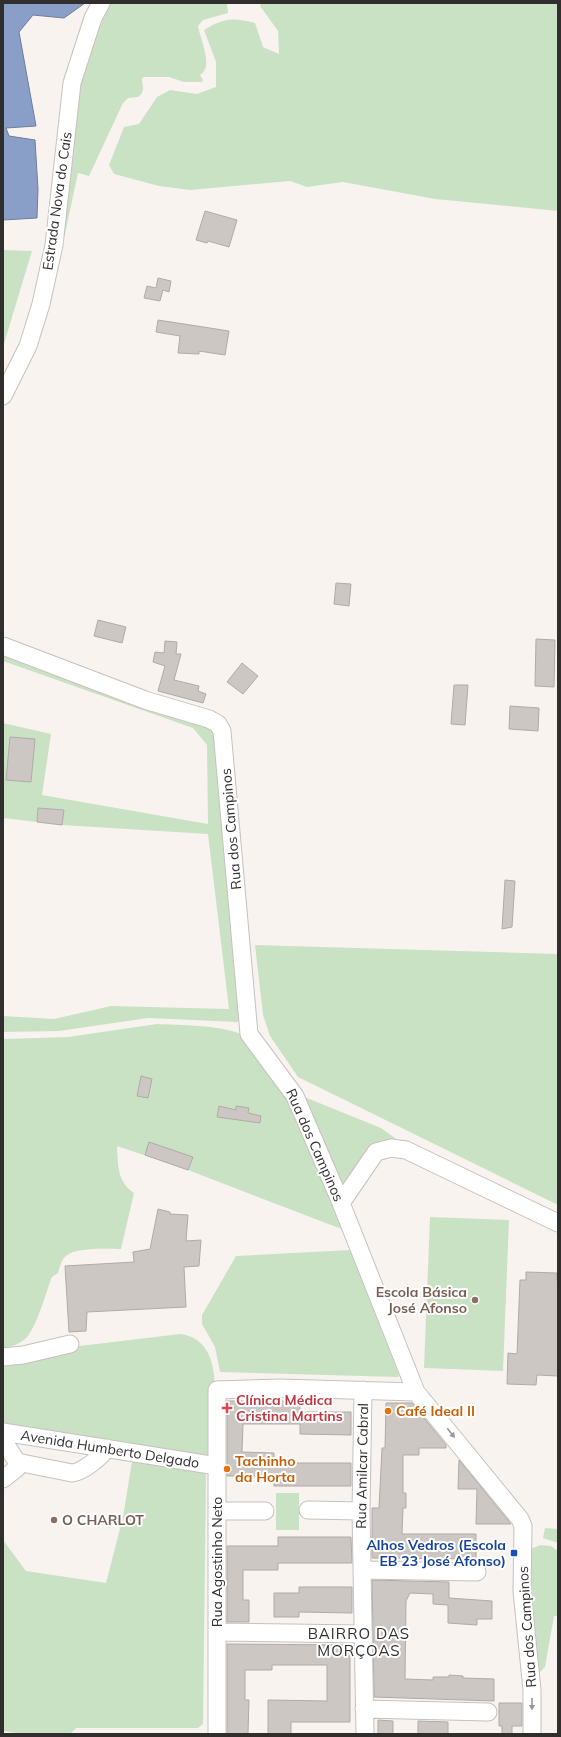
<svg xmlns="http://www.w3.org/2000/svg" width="561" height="1737" font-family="Mulish,sans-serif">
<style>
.green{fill:#cae2c4}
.water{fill:#8a9fc7;stroke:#6f7d99}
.building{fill:#cdc7c4;stroke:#b0aba8}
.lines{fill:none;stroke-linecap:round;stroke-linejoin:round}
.minor-casing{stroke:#c7c1be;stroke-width:19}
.minor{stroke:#fff;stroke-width:17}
.oneway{fill:#989796}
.education-dot{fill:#8d6e63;stroke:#fff;stroke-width:1.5}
.health-dot{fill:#e0444e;stroke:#fff;stroke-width:1.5}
.food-dot{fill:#e8710a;stroke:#fff;stroke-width:1.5}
.transit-dot{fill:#1a4fb4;stroke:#fff;stroke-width:1.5}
.labels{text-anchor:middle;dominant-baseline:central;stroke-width:4;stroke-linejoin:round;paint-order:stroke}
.street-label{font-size:14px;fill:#312f2e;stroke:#fff}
.education-label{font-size:14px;font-weight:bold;fill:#785e54;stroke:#fff;text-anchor:end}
.health-label{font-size:14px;font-weight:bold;fill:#be3a42;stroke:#fff;text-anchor:start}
.food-label{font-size:14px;font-weight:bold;fill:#c56008;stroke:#fff;text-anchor:start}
.transit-label{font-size:14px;font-weight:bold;fill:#164399;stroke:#fff;text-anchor:end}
.neighbourhood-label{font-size:15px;letter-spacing:1px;fill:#312f2e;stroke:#fff}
</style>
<rect width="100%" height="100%" fill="#f9f3f0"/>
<path class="green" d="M110,3H227L228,13L203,20L198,26C200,37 211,63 204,71C203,73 201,74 200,75L203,80L202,82H184L169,77H145L142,78C142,86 146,91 138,97L128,98L123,103L89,176L78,173L50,304H47C55,267 64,231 69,194C72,166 71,137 75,109C81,72 95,37 110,3Z
M261,3H557L558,211L435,199L343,182L307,187L290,181L190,190L159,186L114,174L109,165L124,127L139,124L157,97L170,90L197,94L216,87V62L204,30C223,18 234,17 255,23L263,47L279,54L278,31L260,6Z
M3,250L32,251L3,347Z
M3,649L201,721L215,734L241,1019L237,1022L148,1018L59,1031L3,1032V1016L54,1019L111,1006L229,1009L208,834L62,825L64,810L38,808L37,822L3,818V723L51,734L42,795L208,824L207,745L193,728L3,661Z
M255,945L558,954V1205L298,1077L270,1036L263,1015Z
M157,1024C177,1025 228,1025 244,1036L289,1099L344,1230L188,1170L117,1146C118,1164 117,1182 134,1193L121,1249C107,1249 76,1247 66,1256C61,1260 60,1267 58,1273L52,1277C46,1292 37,1327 26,1338C20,1344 11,1347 3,1348V1039L68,1037Z
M302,1096L381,1128L399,1141L341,1192Z
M430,1217L509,1220L503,1371L424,1368Z
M350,1250L399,1375L398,1377L220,1372L215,1347L202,1324V1315L236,1256Z
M180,1334C231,1340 212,1419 209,1453L206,1457L3,1425V1364L71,1347Z
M132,1461L204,1473L206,1475L203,1724L198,1728H76L70,1734H24L3,1731V1540L26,1571L106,1583L123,1517Z
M276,1493H299V1530H276Z
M545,1528L558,1529V1543L543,1538Z
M540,1545L551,1546L558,1551V1616H554L545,1667L540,1672L536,1669L528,1556L531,1549Z"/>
<path class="water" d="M3,3H85L64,18L33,15L19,32L36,126L6,128L9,136L35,140L38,189L37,218L3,220Z"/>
<path class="building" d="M205,211L237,220L229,247L208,241L207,243L196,240Z
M158,278L171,281L169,292L163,290L160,301L144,298L147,286L156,288Z
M158,320L229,331L225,355L199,351V354L178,353L180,336L156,332Z
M336,583L351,584L349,606L334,604Z
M98,620L126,627L122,643L94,636Z
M536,639L555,640L554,687L535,686Z
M165,641L177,642L176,654H181L174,680L199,686L198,691L206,694L203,703L158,691L165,666L153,662L155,652L164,653Z
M242,663L258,676L243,694L227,682Z
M454,685H468L465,725L451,724Z
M510,706L539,708L538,731L509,729Z
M10,737L35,739L31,782L6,780Z
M38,808L64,810L62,825L37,822Z
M505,880L515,881L512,927L502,929Z
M141,1076L152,1079L148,1098L137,1096Z
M219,1106L236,1110V1106L249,1108L248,1113L261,1116L260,1123L217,1117Z
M149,1142L193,1157L188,1170L145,1155Z
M158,1209L170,1212V1214L188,1215L186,1241L201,1240L199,1266L184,1267L186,1307L87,1312L86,1331L69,1332L65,1266L134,1262L133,1252L150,1249Z
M526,1272L557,1273V1281H558V1376L537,1375L536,1385L507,1384L508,1353L517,1354L520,1280H526Z
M227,1401H300V1412H351V1435L300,1434V1424H243L242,1452L274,1453V1463H351V1486H274V1476H227Z
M386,1403H412L446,1445V1448H419V1455H403V1493H406V1508H403L402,1534H476V1559L372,1558V1508H379L382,1448H385Z
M459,1460L511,1524H476L477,1489H458Z
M278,1537H351L352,1563H278V1570H243V1600H249V1622H227V1546H278Z
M372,1580L449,1582V1598L492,1601V1619H477V1625L448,1623V1605L433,1604V1594L410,1593L406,1601L405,1679L433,1680V1677H449V1675L463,1676V1678L494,1679V1701L374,1697Z
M299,1587H352V1613L299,1612V1617H274V1593H299Z
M227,1644L350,1645V1722H291V1734H268V1700L327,1701V1665H272V1670H245V1700H249L248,1734H227Z
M499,1703H522V1726H512V1734H502V1726H499Z
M378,1720L393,1721V1734H378Z
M418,1721L448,1722V1734H418Z"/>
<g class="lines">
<g class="minor-casing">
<path id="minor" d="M3,396L28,346L41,304L54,245L72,83L93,18L101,3
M3,646L145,700L209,719L218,724L222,731L249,1034L295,1096L341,1203L416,1392L520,1519L523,1526L522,1591L532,1690V1734
M341,1203L376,1152L391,1148L406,1150L558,1223
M3,1357L23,1355L70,1344
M363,1390L361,1511L365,1734
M3,1432L217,1466
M3,1440L17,1462L72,1473C83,1472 101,1457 107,1448
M3,1479L17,1468L20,1463
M308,1510L361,1511
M217,1511H265
M362,1570L477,1572
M217,1632L363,1634
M364,1709L488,1712
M217,1734V1390L280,1388L416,1392"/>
</g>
<use href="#minor" class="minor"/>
</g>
<defs><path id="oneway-solid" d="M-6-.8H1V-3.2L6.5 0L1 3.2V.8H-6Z"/></defs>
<g class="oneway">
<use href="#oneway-solid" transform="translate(451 1433) rotate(51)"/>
<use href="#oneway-solid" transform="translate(532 1704) rotate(90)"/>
</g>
<g class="education-dot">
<circle cx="475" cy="1300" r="4"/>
<circle cx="54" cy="1520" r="4"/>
</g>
<path class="health-dot" d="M225 1402h4v4h4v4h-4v4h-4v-4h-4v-4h4z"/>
<g class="food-dot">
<circle cx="388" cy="1411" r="4"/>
<circle cx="227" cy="1469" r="4"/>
</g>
<rect class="transit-dot" x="510" y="1549" width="8" height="8" rx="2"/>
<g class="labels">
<g class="street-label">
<text transform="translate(57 201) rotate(-82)">Estrada Nova do Cais</text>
<text transform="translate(231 829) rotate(-95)">Rua dos Campinos</text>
<text transform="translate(315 1145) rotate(66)">Rua dos Campinos</text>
<text transform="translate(110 1449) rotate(9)">Avenida Humberto Delgado</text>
<text transform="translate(362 1466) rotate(-89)">Rua Amilcar Cabral</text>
<text transform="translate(217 1562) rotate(-90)">Rua Agostinho Neto</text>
<text transform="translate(527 1627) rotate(-94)">Rua dos Campinos</text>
</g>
<g class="education-label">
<text x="467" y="1292">Escola Básica<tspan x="467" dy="16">José Afonso</tspan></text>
<text x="62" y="1520" text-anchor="start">O CHARLOT</text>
</g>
<g class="health-label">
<text x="236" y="1400">Clínica Médica<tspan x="236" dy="16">Cristina Martins</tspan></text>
</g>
<g class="food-label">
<text x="396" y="1411">Café Ideal II</text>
<text x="235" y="1461">Tachinho<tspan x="235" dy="16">da Horta</tspan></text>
</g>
<g class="transit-label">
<text x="506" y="1545">Alhos Vedros (Escola<tspan x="506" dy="16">EB 23 José Afonso)</tspan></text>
</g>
<g class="neighbourhood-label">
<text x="359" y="1633">BAIRRO DAS<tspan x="359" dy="17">MORÇOAS</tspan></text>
</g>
</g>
<rect width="561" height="1737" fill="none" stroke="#312f2e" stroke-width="8"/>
</svg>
